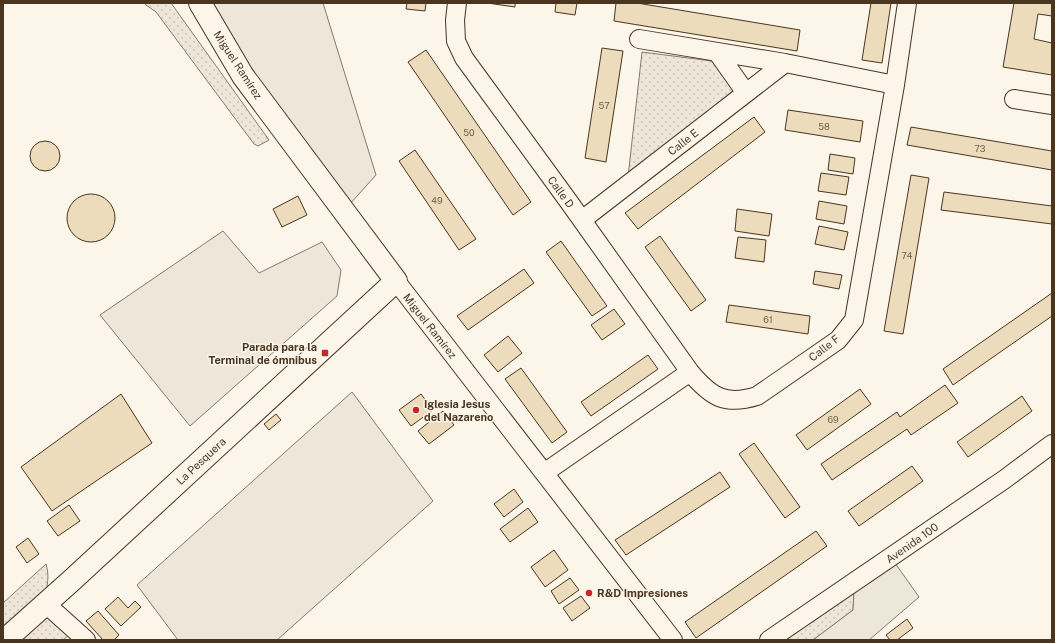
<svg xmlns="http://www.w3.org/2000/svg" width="1055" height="643" font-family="'Public Sans',sans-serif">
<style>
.grass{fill:url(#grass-dots);stroke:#887966}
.garden{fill:#ede6d9;stroke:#887966}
.parking{fill:#ede7d9;stroke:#887966}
.building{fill:#ecdcbc;stroke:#4a3520}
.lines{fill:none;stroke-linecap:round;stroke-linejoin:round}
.minor-casing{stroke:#4a3520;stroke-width:20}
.major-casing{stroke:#4a3520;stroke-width:24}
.minor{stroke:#fbf6e9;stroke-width:18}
.major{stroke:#fbf6e9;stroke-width:22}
.poi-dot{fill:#c62828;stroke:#fbf6e9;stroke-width:1.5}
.labels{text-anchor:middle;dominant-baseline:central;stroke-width:3;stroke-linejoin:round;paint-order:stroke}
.number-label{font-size:9px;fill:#725f47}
.street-label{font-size:11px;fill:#4a3520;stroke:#fbf6e9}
.poi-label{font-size:11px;font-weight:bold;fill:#4a3520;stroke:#fbf6e9;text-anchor:start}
</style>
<defs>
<pattern id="grass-dots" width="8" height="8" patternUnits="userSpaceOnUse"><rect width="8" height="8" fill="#ede6d9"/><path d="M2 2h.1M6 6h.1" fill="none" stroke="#cdc6ba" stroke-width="1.8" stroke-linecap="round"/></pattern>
</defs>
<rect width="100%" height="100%" fill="#fbf6e9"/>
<path class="grass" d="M145,3H171L269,140L258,146L254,144L156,12L146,5Z
M642,52L712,61L735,89L628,177Z
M46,564C49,574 48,582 46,592L3,631V603Z
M854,591L853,610L813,640H784Z
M49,612L70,634L63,640H18Z"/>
<path class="garden" d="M210,3H323L376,175L349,205L254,76Z
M223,231L259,273L322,242L341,270L337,296L190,426L100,315Z
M352,392L433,501L277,640H178L137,585Z"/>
<path class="parking" d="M895,563L919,597L869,640H813L853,610L854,591Z"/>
<path class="building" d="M407,3H426L425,11L406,9Z
M487,3H515V7Z
M556,3H577L575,15L555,12Z
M616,3H637L800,30L797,51L614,21Z
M871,3H891L882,63L862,60Z
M1014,3H1052V16L1038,14L1034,39L1052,43V75L1003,67Z
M602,48L623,51L606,162L585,158Z
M426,50L531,202L513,215L408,62Z
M788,110L863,121L860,142L785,130Z
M754,117L765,132L638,229L625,213Z
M911,127L1052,151V170L907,145Z
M30 156a15 15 0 1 1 30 0a15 15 0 1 1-30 0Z
M415,150L476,239L459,250L399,161Z
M830,154L855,158L853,174L828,170Z
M821,173L849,177L846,195L818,191Z
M911,175L929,178L903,334L884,331Z
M944,192L1052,206V224L941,210Z
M67 218a24 24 0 1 1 48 0a24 24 0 1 1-48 0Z
M298,196L307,215L282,227L273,209Z
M819,201L847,206L844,224L816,219Z
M737,209L772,214L769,236L735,231Z
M819,226L848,232L844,250L815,244Z
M660,236L706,300L691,311L645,247Z
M738,237L766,240L764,262L735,258Z
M561,241L607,306L592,316L546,252Z
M524,269L534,283L468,330L457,316Z
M815,271L842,275L839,289L813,284Z
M1052,293V316L953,385L943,369Z
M729,305L810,316L808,334L726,322Z
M614,309L625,324L602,340L591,325Z
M508,336L522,353L498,372L484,355Z
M648,355L658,369L591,416L581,402Z
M521,368L567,432L552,443L505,379Z
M945,385L958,403L911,435L907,429L832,480L821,464L897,412L900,417Z
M860,389L871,404L807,450L796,435Z
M121,394L152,443L52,511L21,467Z
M421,394L433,410L411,426L399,410Z
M1022,396L1032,411L968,457L957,442Z
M443,411L454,425L429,444L418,431Z
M276,414L281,420L269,430L264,424Z
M754,443L800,507L785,518L739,454Z
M912,466L923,481L859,526L848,511Z
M720,472L730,487L626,555L615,540Z
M514,489L523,502L504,517L494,504Z
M69,505L80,521L58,536L47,521Z
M528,508L538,522L510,542L500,529Z
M816,531L827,546L696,638L685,622Z
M28,538L39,554L27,563L16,547Z
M554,550L568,570L545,587L531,567Z
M570,578L579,590L559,604L551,591Z
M581,596L590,608L572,621L563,608Z
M118,597L128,608L135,601L141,607L121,626L105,609Z
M98,611L119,635L114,640H103L86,621Z
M907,619L913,628L897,640H890L886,635Z"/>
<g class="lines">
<g class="minor-casing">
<path id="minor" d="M457,3L455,20L456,41L464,58L569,202L690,372C711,397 725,406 757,396L838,340L854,320L895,85L907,3
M639,39L785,63L895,85
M717,52L746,93
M1014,99L1052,105
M582,220L785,63
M396,281L673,640
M544,473L690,372
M46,604L86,640
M769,640L1005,479L1052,444"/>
</g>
<g class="major-casing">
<path id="major" d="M5,640L71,581L396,281L243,76L200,3"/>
</g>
<use href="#minor" class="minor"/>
<use href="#major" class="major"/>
</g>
<g class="poi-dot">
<rect x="321" y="349" width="8" height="8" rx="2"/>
<circle cx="416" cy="410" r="4"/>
<circle cx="589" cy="593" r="4"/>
</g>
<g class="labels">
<g class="number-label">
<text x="604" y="105">57</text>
<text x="824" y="126">58</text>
<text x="469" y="132">50</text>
<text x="980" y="148">73</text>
<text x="437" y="200">49</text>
<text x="907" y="255">74</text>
<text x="768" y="319">61</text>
<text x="833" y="419">69</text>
</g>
<g class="street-label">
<text transform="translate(238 65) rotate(57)">Miguel Ramírez</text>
<text transform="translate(683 142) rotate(-38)">Calle E</text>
<text transform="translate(561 192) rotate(54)">Calle D</text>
<text transform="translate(430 326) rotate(52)">Miguel Ramírez</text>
<text transform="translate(824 348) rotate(-38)">Calle F</text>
<text transform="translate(201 461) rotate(-43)">La Pesquera</text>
<text transform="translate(912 543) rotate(-35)">Avenida 100</text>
</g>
<g class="poi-label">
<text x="317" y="347" text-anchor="end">Parada para la<tspan x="317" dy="13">Terminal de ómnibus</tspan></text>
<text x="424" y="404">Iglesia Jesus<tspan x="424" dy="13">del Nazareno</tspan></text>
<text x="597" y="593">R&amp;D Impresiones</text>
</g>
</g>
<rect width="1055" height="643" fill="none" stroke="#4a3520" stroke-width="8"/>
</svg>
